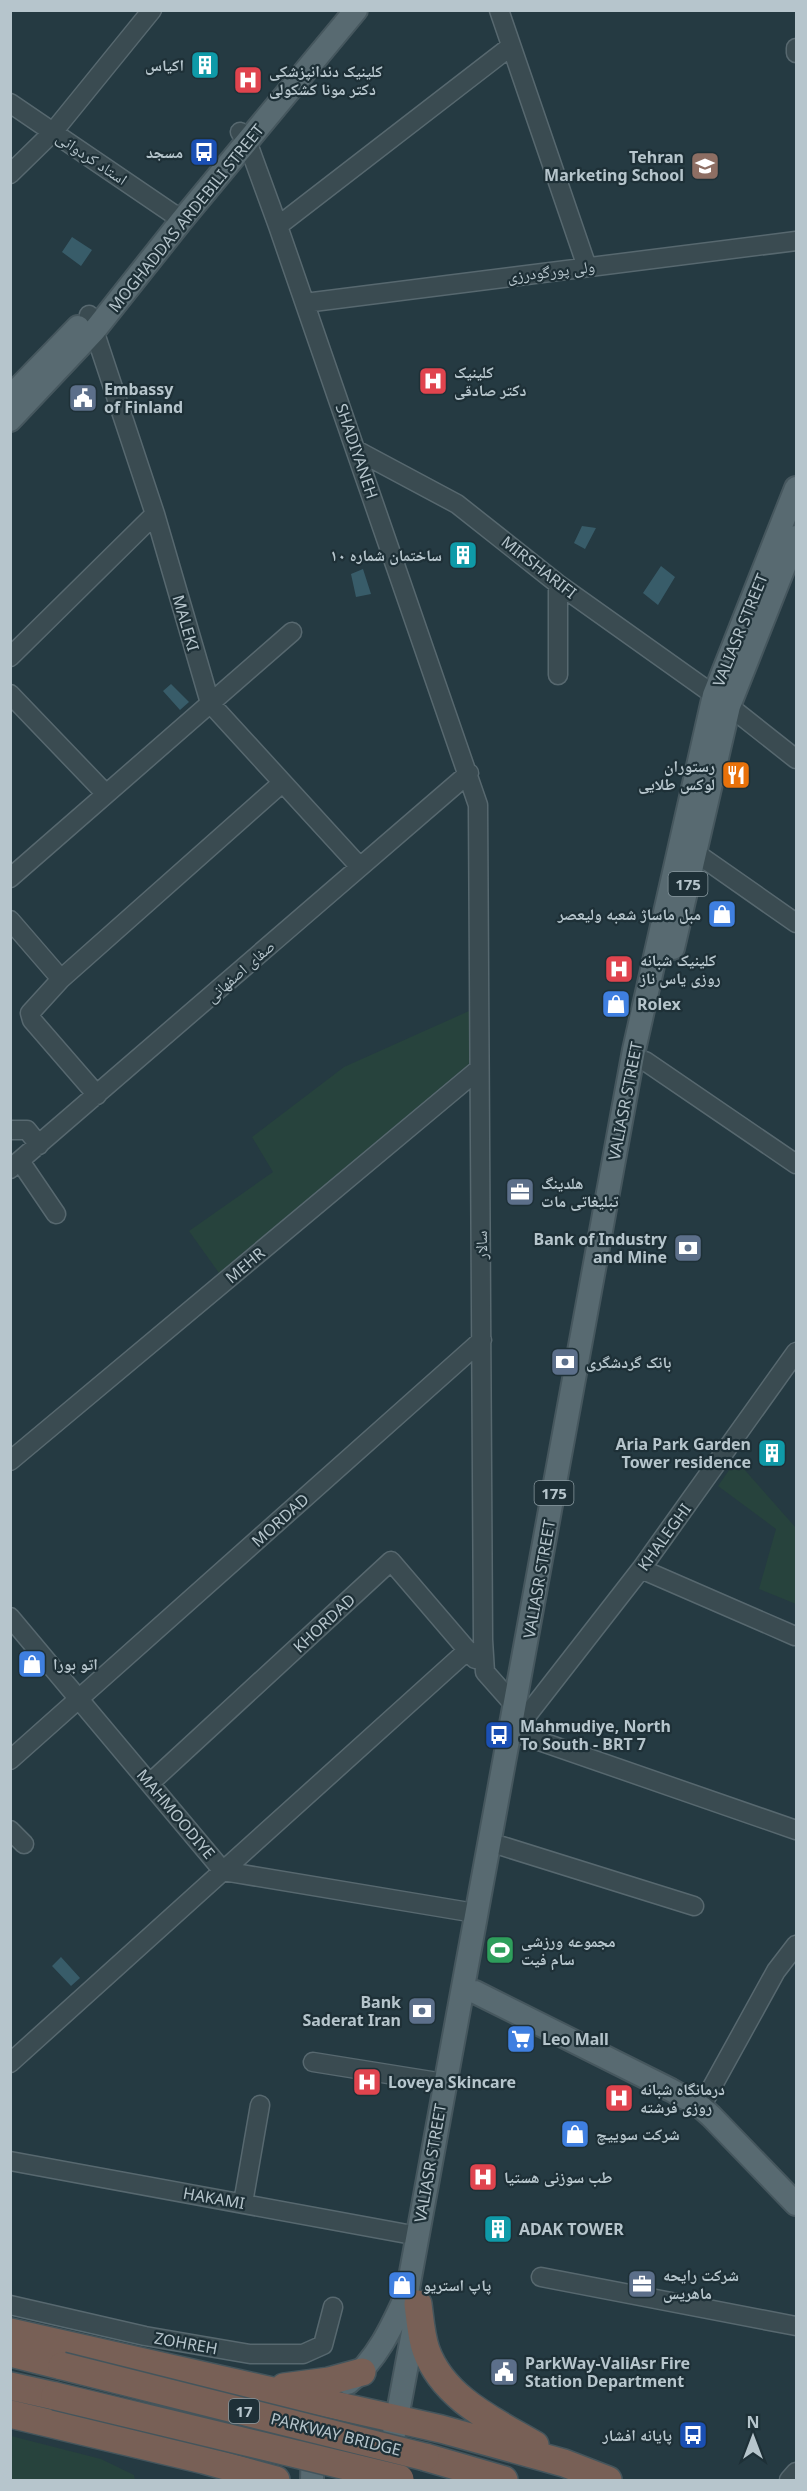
<svg xmlns="http://www.w3.org/2000/svg" width="807" height="2491" font-family="'Noto Sans','Noto Naskh Arabic',sans-serif">
<style>
.green{fill:#27433d}
.water{fill:#385c69}
.lines{fill:none;stroke-linecap:round;stroke-linejoin:round}
.minor-casing{stroke:#57686f;stroke-width:21}
.major-casing{stroke:#46575e;stroke-width:26}
.highway-casing{stroke:#44555c;stroke-width:30}
.minor{stroke:#3a4b51;stroke-width:18}
.major{stroke:#586a71;stroke-width:22}
.highway{stroke:#786056;stroke-width:27}
.highway-bridge-casing{stroke:#44555c;stroke-width:30;stroke-linecap:butt}
.highway-bridge{stroke:#786056;stroke-width:27}
.labels{text-anchor:middle;dominant-baseline:central;stroke-width:4.5;stroke-linejoin:round;paint-order:stroke}
.shield{fill:#1e3037;stroke:#88989f;stroke-width:1.5}
.shield-label{font-size:15px;font-weight:bold;fill:#b6c5cc}
.poi-label{font-size:16px;font-weight:bold;fill:#b6c5cc;stroke:#1e3037;text-anchor:start}
.street-label{font-size:16px;fill:#b6c5cc;stroke:#1e3037}
</style>
<rect width="100%" height="100%" fill="#253a42"/>
<path class="green" d="M469,1011V1064L219,1273L189,1231L273,1172L252,1137L344,1067Z
M736,1460L796,1528V1604L759,1589L776,1529L718,1486Z
M11,2436L101,2459L134,2475L135,2480H11Z"/>
<path class="water" d="M72,237L92,250L81,266L62,252Z
M582,526L596,528L585,549L574,543Z
M661,566L675,577L658,605L643,593Z
M363,569L371,594L356,597L351,574Z
M171,684L189,702L180,710L163,691Z
M61,1957L80,1978L71,1986L52,1966Z"/>
<g class="lines">
<g class="minor-casing">
<path id="minor" d="M499,10L587,267
M796,53V48
M10,103L182,220
M240,132L247,141L278,226L478,805L483,1640L485,1672L516,1707
M10,174L53,132L152,10
M278,226L511,46
M305,303L796,241
M89,315L155,514L210,703L360,867
M356,450L457,504L558,584L714,695
M558,584V675
M10,657L155,514
M10,694L106,794
M729,706L796,759
M696,853L796,923
M10,878L292,632
M10,920L61,979
M645,1061L796,1164
M97,1095L32,1020L30,1013L61,979L282,783
M10,1130H27L39,1145
M20,1161L56,1214
M10,1169L469,773
M10,1461L479,1069
M641,1569L795,1636
M10,1617L223,1871L475,1913
M525,1718L641,1569L796,1352
M522,1735L796,1830
M10,1760L482,1340
M150,1783L391,1561L475,1659
M10,1830L24,1844
M502,1846L694,1906
M313,2062L444,2083
M10,2063L468,1650
M701,2107L776,1971L796,1945
M10,2161L418,2236
M243,2203L260,2105
M541,2277L796,2326
M10,2305L145,2336L250,2354H303L323,2345L333,2307
M789,2480L796,2472"/>
</g>
<g class="major-casing">
<path id="major" d="M10,397L78,327
M10,420L94,331L182,220L356,10
M673,948L729,706L796,537
M475,1992L671,2090L701,2107L711,2116L796,2204
M348,2383C377,2360 392,2327 407,2294L634,1050L714,695L796,488
M388,2466L416,2316
M312,2480L313,2443"/>
</g>
<g class="highway-casing">
<path id="highway" d="M418,2304C420,2319 421,2336 426,2350C443,2398 494,2421 535,2445
M10,2332L441,2429L564,2463L608,2480
M10,2353L62,2366
M10,2386L55,2396
M284,2387L329,2381L362,2372
M10,2414L204,2460L276,2480
M425,2457L504,2480"/>
</g>
<use href="#minor" class="minor"/>
<use href="#major" class="major"/>
<use href="#highway" class="highway"/>
<g class="highway-bridge-casing">
<path id="highway-bridge" d="M62,2366L425,2457
M55,2396L400,2479"/>
</g>
<use href="#highway-bridge" class="highway-bridge"/>
</g>
<defs>
<g id="building-square" transform="scale(1.5)"><rect x="-9" y="-9" width="18" height="18" rx="4" fill="#0f9aa8" stroke="#1e3037"/><path d="M-4-6H4V6H1V3H-1V6H-4ZM-2.5-4.3h1.7v1.8h-1.7ZM.8-4.3h1.7v1.8H.8ZM-2.5-1h1.7V.8h-1.7ZM.8-1h1.7V.8H.8Z" fill="#fff"/></g>
<g id="hospital-square" transform="scale(1.5)"><rect x="-9" y="-9" width="18" height="18" rx="4" fill="#e0444e" stroke="#1e3037"/><path d="M-5-5h3v3.5h4V-5h3V5h-3V1.5h-4V5h-3Z" fill="#fff"/></g>
<g id="bus-square" transform="scale(1.5)"><rect x="-9" y="-9" width="18" height="18" rx="4" fill="#1a4fb4" stroke="#1e3037"/><path d="M-5-6H5V4H4V6H2V4H-2V6H-4V4H-5ZM-3.5-4V0h7V-4ZM-3.5 1.2v1.5H-2V1.2ZM2 1.2v1.5H3.5V1.2Z" fill="#fff"/></g>
<g id="school-square" transform="scale(1.5)"><rect x="-9" y="-9" width="18" height="18" rx="4" fill="#8d6e63" stroke="#1e3037"/><path d="M0-5L7-2L0 1L-7-2ZM-4 1L0 2.5L4 1V4Q0 6-4 4Z" fill="#fff"/></g>
<g id="civic-square" transform="scale(1.5)"><rect x="-9" y="-9" width="18" height="18" rx="4" fill="#5c6f8a" stroke="#1e3037"/><path d="M-.6-6.5H3V-4.5H.6V-3L4-1V1h2V6H-6V1h2V-1L-.6-3ZM-1.2 2.5V6h2.4V2.5Z" fill="#fff"/></g>
<g id="restaurant-square" transform="scale(1.5)"><rect x="-9" y="-9" width="18" height="18" rx="4" fill="#e8710a" stroke="#1e3037"/><path d="M-5-6h1v4h1v-4h1v4h1v-4h1v5L-1.5 .5V6h-2V.5L-5-1ZM5-6V6H3V1.5H1.5Q1.5-4 5-6Z" fill="#fff"/></g>
<g id="shop-square" transform="scale(1.5)"><rect x="-9" y="-9" width="18" height="18" rx="4" fill="#3f7fe0" stroke="#1e3037"/><path d="M-5-2.5h2.3a2.7 3.5 0 0 1 5.4 0H5L5.5 6h-11ZM-1.5-2.5h3a1.5 2.3 0 0 0-3 0Z" fill="#fff"/></g>
<g id="office-square" transform="scale(1.5)"><rect x="-9" y="-9" width="18" height="18" rx="4" fill="#5c6f8a" stroke="#1e3037"/><path d="M-6-3h4V-5.5h4V-3h4V5H-6ZM-1-4.5V-3h2v-1.5ZM-6 0V1H6V0Z" fill="#fff"/></g>
<g id="bank-square" transform="scale(1.5)"><rect x="-9" y="-9" width="18" height="18" rx="4" fill="#5c6f8a" stroke="#1e3037"/><path d="M-6-4H6V4H-6ZM0-2.3a2.3 2.3 0 1 0 0 4.6a2.3 2.3 0 1 0 0-4.6Z" fill="#fff"/></g>
<g id="stadium-square" transform="scale(1.5)"><rect x="-9" y="-9" width="18" height="18" rx="4" fill="#2e9e5b" stroke="#1e3037"/><path d="M0-5a6.5 5 0 1 0 0 10a6.5 5 0 1 0 0-10ZM-3.5-1.8h7v3.6h-7Z" fill="#fff"/></g>
<g id="supermarket-square" transform="scale(1.5)"><rect x="-9" y="-9" width="18" height="18" rx="4" fill="#3f7fe0" stroke="#1e3037"/><path d="M-6-5.5h2.5l.6 2H6L4.5 2H-2.5L-4.4-4H-6ZM-1.5 3.2a1.3 1.3 0 1 0 .1 0ZM3 3.2a1.3 1.3 0 1 0 .1 0Z" fill="#fff"/></g>
</defs>
<g fill-rule="evenodd">
<use href="#building-square" x="205" y="65"/>
<use href="#hospital-square" x="248" y="80"/>
<use href="#bus-square" x="204" y="152"/>
<use href="#school-square" x="705" y="166"/>
<use href="#hospital-square" x="433" y="381"/>
<use href="#civic-square" x="83" y="398"/>
<use href="#building-square" x="463" y="555"/>
<use href="#restaurant-square" x="736" y="775"/>
<use href="#shop-square" x="722" y="914"/>
<use href="#hospital-square" x="619" y="969"/>
<use href="#shop-square" x="616" y="1004"/>
<use href="#office-square" x="520" y="1192"/>
<use href="#bank-square" x="688" y="1248"/>
<use href="#bank-square" x="565" y="1362"/>
<use href="#building-square" x="772" y="1453"/>
<use href="#shop-square" x="32" y="1664"/>
<use href="#bus-square" x="499" y="1735"/>
<use href="#stadium-square" x="500" y="1950"/>
<use href="#bank-square" x="422" y="2011"/>
<use href="#supermarket-square" x="521" y="2039"/>
<use href="#hospital-square" x="367" y="2082"/>
<use href="#hospital-square" x="619" y="2098"/>
<use href="#shop-square" x="575" y="2134"/>
<use href="#hospital-square" x="483" y="2177"/>
<use href="#building-square" x="498" y="2229"/>
<use href="#office-square" x="642" y="2284"/>
<use href="#shop-square" x="402" y="2285"/>
<use href="#civic-square" x="504" y="2372"/>
<use href="#bus-square" x="693" y="2435"/>
</g>
<g class="labels">
<g class="shield">
<rect x="668.5" y="872" width="39" height="24" rx="4.5"/>
<rect x="534.5" y="1481" width="39" height="24" rx="4.5"/>
<rect x="229" y="2399" width="30" height="24" rx="4.5"/>
</g>
<g class="shield-label">
<text x="688" y="884">175</text>
<text x="554" y="1493">175</text>
<text x="244" y="2411">17</text>
</g>
<g class="poi-label">
<text x="184" y="65" text-anchor="end">اکیاس</text>
<text x="269" y="71">کلینیک دندانپزشکی<tspan x="269" dy="18">دکتر مونا کشکولی</tspan></text>
<text x="183" y="152" text-anchor="end">مسجد</text>
<text x="684" y="157" text-anchor="end">Tehran<tspan x="684" dy="18">Marketing School</tspan></text>
<text x="454" y="372">کلینیک<tspan x="454" dy="18">دکتر صادقی</tspan></text>
<text x="104" y="389">Embassy<tspan x="104" dy="18">of Finland</tspan></text>
<text x="442" y="555" text-anchor="end">ساختمان شماره ۱۰</text>
<text x="715" y="766" text-anchor="end">رستوران<tspan x="715" dy="18">لوکس طلایی</tspan></text>
<text x="701" y="914" text-anchor="end">مبل ماساژ شعبه ولیعصر</text>
<text x="640" y="960">کلینیک شبانه<tspan x="640" dy="18">روزی یاس ناز</tspan></text>
<text x="637" y="1004">Rolex</text>
<text x="541" y="1183">هلدینگ<tspan x="541" dy="18">تبلیغاتی مات</tspan></text>
<text x="667" y="1239" text-anchor="end">Bank of Industry<tspan x="667" dy="18">and Mine</tspan></text>
<text x="586" y="1362">بانک گردشگری</text>
<text x="751" y="1444" text-anchor="end">Aria Park Garden<tspan x="751" dy="18">Tower residence</tspan></text>
<text x="53" y="1664">اتو بورا</text>
<text x="520" y="1726">Mahmudiye, North<tspan x="520" dy="18">To South - BRT 7</tspan></text>
<text x="521" y="1941">مجموعه ورزشی<tspan x="521" dy="18">سام فیت</tspan></text>
<text x="401" y="2002" text-anchor="end">Bank<tspan x="401" dy="18">Saderat Iran</tspan></text>
<text x="542" y="2039">Leo Mall</text>
<text x="388" y="2082">Loveya Skincare</text>
<text x="640" y="2089">درمانگاه شبانه<tspan x="640" dy="18">روزی فرشته</tspan></text>
<text x="596" y="2134">شرکت سوییچ</text>
<text x="504" y="2177">طب سوزنی هستیا</text>
<text x="519" y="2229">ADAK TOWER</text>
<text x="663" y="2275">شرکت رایحه<tspan x="663" dy="18">ماهریس</tspan></text>
<text x="423" y="2285">پاپ استریو</text>
<text x="525" y="2363">ParkWay-ValiAsr Fire<tspan x="525" dy="18">Station Department</tspan></text>
<text x="672" y="2435" text-anchor="end">پایانه افشار</text>
</g>
<g class="street-label">
<text transform="translate(92 158) rotate(34)">استاد کردوانی</text>
<text transform="translate(186 218) rotate(-51)">MOGHADDAS ARDEBILI STREET</text>
<text transform="translate(551 271) rotate(-7)">ولی پورگودرزی</text>
<text transform="translate(357 451) rotate(71)">SHADIYANEH</text>
<text transform="translate(539 567) rotate(38)">MIRSHARIFI</text>
<text transform="translate(186 623) rotate(74)">MALEKI</text>
<text transform="translate(740 630) rotate(-68)">VALIASR STREET</text>
<text transform="translate(240 971) rotate(-41)">صفای اصفهانی</text>
<text transform="translate(625 1101) rotate(-79)">VALIASR STREET</text>
<text transform="translate(481 1245) rotate(-91)">سالار</text>
<text transform="translate(245 1265) rotate(-40)">MEHR</text>
<text transform="translate(280 1520) rotate(-42)">MORDAD</text>
<text transform="translate(664 1537) rotate(-54)">KHALEGHI</text>
<text transform="translate(539 1579) rotate(-80)">VALIASR STREET</text>
<text transform="translate(324 1623) rotate(-43)">KHORDAD</text>
<text transform="translate(176 1814) rotate(50)">MAHMOODIYE</text>
<text transform="translate(430 2163) rotate(-80)">VALIASR STREET</text>
<text transform="translate(214 2198) rotate(10)">HAKAMI</text>
<text transform="translate(186 2343) rotate(10)">ZOHREH</text>
<text transform="translate(336 2434) rotate(14)">PARKWAY BRIDGE</text>
</g>
</g>
<rect width="807" height="2491" fill="none" stroke="#b6c5cc" stroke-width="24"/>
<g transform="translate(753 2437)" stroke="#1e3037" stroke-width="4.5" paint-order="stroke">
<path d="M0-4.5L10 22L0 15L-10 22Z" fill="#b6c5cc"/>
<text y="-9" font-size="16" font-weight="bold" text-anchor="middle" fill="#b6c5cc">N</text>
</g>
</svg>
